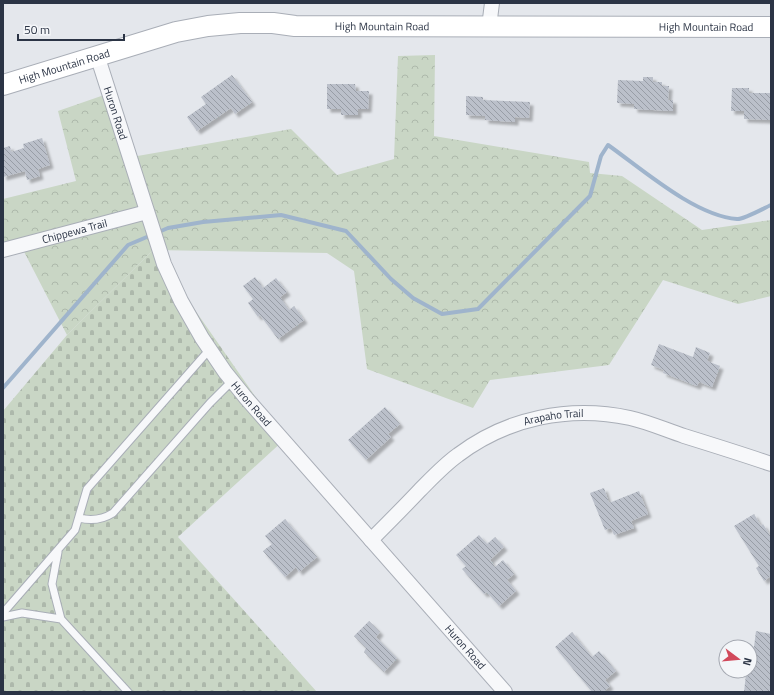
<svg xmlns="http://www.w3.org/2000/svg" width="774" height="695" font-family="'Titillium Web',sans-serif">
<style>
.forest{fill:url(#forest-crowns)}
.cemetery{fill:url(#cemetery-stones)}
.lines{fill:none;stroke-linecap:round;stroke-linejoin:round}
.stream{stroke:#9fb4cc;stroke-width:4}
.building{fill:url(#building-back-hatch);filter:url(#shadow)}
.lane-casing{stroke:#a9aeb7;stroke-width:9}
.street-casing{stroke:#a9aeb7;stroke-width:16}
.secondary-casing{stroke:#a9aeb7;stroke-width:22}
.lane{stroke:#f7f8fa;stroke-width:7}
.street{stroke:#f7f8fa;stroke-width:14}
.secondary{stroke:#fff;stroke-width:20}
.labels{text-anchor:middle;dominant-baseline:central;stroke-width:3;stroke-linejoin:round;paint-order:stroke}
.street-label{font-size:11px;fill:#2b3445;stroke:#f4f6f9}
</style>
<defs>
<pattern id="forest-crowns" width="20" height="18" patternUnits="userSpaceOnUse"><rect width="20" height="18" fill="#c9d6c5"/><path d="M2 6a3 3 0 1 1 6 0M12 15a3 3 0 1 1 6 0" fill="none" stroke="#adb8ab"/></pattern>
<pattern id="cemetery-stones" width="16" height="16" patternUnits="userSpaceOnUse"><rect width="16" height="16" fill="#c9d6c5"/><path d="M2 7V4a2 2 0 0 1 4 0v3zM10 15v-3a2 2 0 0 1 4 0v3z" fill="#adb8ab"/></pattern>
<pattern id="building-back-hatch" width="6" height="6" patternUnits="userSpaceOnUse"><rect width="6" height="6" fill="#bbc0ca"/><path d="M-1 5l2 2M0 0l6 6M5-1l2 2" fill="none" stroke="#989da6"/></pattern>
<filter id="shadow"><feDropShadow dx="3.5" dy="3.5" stdDeviation="1" flood-color="#0004"/></filter>
</defs>
<rect width="100%" height="100%" fill="#e4e7ec"/>
<path class="forest" d="M435,55L434,136L589,162L590,173L622,176L702,230L771,220V296L738,304L663,280L609,365L490,380L473,408L367,369L354,271L327,253L153,250L67,335L18,240L3,243V199L76,181L58,111L107,94L126,158L291,129L337,175L394,159L398,56Z"/>
<path class="cemetery" d="M153,250L285,439L178,537L317,692H3V411L67,335Z"/>
<g class="lines">
<path class="stream" d="M3,388L128,245L168,228L203,222L281,215L346,231L391,279L413,298L442,314L478,309L590,196L601,156L608,145C642,169 695,216 737,219C743,220 764,208 771,205"/>
</g>
<path class="building" d="M232,75L252,102L235,114L231,108L197,131L187,117L206,104L201,97Z
M643,77H653V82H662V86H669L668,100H673V111L634,109V104L617,103L618,80L643,81Z
M327,84H355L356,91H369L368,109H358V115H341V109H327Z
M732,88H749V93H771V120L744,119V111H731Z
M466,96L483,97V100L530,102L529,118L515,117V122L485,120V116L466,115Z
M42,138L50,165L38,169L40,176L27,180L25,171L3,177V148L10,146L11,152L24,148L23,144Z
M255,277L263,288L276,278L287,292L280,297L289,310L294,306L304,320L278,339L260,315L258,317L248,303L253,299L243,286Z
M659,344L693,357L696,347L710,353L707,361L720,366L712,387L699,382L697,386L663,373L664,370L651,365Z
M385,407L400,424L388,434L391,437L366,460L348,440Z
M604,488L609,503L639,491L648,514L631,521L634,528L614,535L611,528L605,530L590,493Z
M754,514L761,526L763,524L771,537V576L764,581L756,568L759,566L734,526Z
M285,519L317,557L299,572L296,567L285,577L263,551L272,544L265,536Z
M479,535L487,544L495,537L504,547L490,560L495,567L503,560L514,574L507,580L516,591L499,606L487,592L484,594L462,569L466,566L456,555Z
M369,621L380,632L376,637L397,658L384,672L364,652L366,648L354,636Z
M756,631L771,634V692H744L746,674L734,672L750,671V646L754,647Z
M572,632L592,657L599,651L616,671L605,680L610,686L603,692H592L555,647Z"/>
<g class="lines">
<g class="lane-casing">
<path id="lane" d="M79,518C91,521 102,520 113,513L210,403L232,381
M58,552L52,584L61,619L128,692
M3,613L75,530L87,489L210,349
M3,617L22,613L61,619"/>
</g>
<g class="street-casing">
<g id="street">
<path d="M489,27L492,3"/>
<path id="s1" d="M97,55L164,264L181,301L202,338L225,372L246,398L505,692"/>
<path id="s2" d="M3,250L147,212"/>
<path id="s3" d="M371,540C388,523 404,507 420,490C432,478 444,465 458,455C507,418 569,405 630,418C648,422 666,430 684,436C713,445 742,454 771,464"/>
</g>
</g>
<g class="secondary-casing">
<g id="secondary">
<path id="s4" d="M3,85L176,32L208,26L240,23H273L295,26L771,27"/>
</g>
</g>
<use href="#lane" class="lane"/>
<use href="#street" class="street"/>
<use href="#secondary" class="secondary"/>
</g>
<g class="labels">
<g class="street-label">
<text stroke="none"><textPath href="#s4" startOffset="388">High Mountain Road</textPath></text>
<text stroke="none"><textPath href="#s4" startOffset="712">High Mountain Road</textPath></text>
<text stroke="none"><textPath href="#s4" startOffset="64">High Mountain Road</textPath></text>
<text stroke="none"><textPath href="#s1" startOffset="61">Huron Road</textPath></text>
<text stroke="none"><textPath href="#s2" startOffset="74">Chippewa Trail</textPath></text>
<text stroke="none"><textPath href="#s1" startOffset="385">Huron Road</textPath></text>
<text stroke="none"><textPath href="#s3" startOffset="226">Arapaho Trail</textPath></text>
<text stroke="none"><textPath href="#s1" startOffset="709">Huron Road</textPath></text>
</g>
</g>
<rect width="774" height="695" fill="none" stroke="#2b3445" stroke-width="8"/>
<g transform="translate(738 659) rotate(106)"><circle r="19" fill="#f4f6f9" stroke="#a4a8b1"/>
<path d="M0-3L7 15L0 10L-7 15Z" fill="#d1495b"/>
<text y="-6" font-size="11" font-weight="bold" text-anchor="middle" fill="#2b3445">N</text>
</g>
<path d="M18 34v6h106v-6" fill="none" stroke="#2b3445" stroke-width="2"/>
<text x="24" y="34" font-size="12" fill="#2b3445" stroke="#f4f6f9" stroke-width="3" paint-order="stroke">50 m</text>
</svg>
